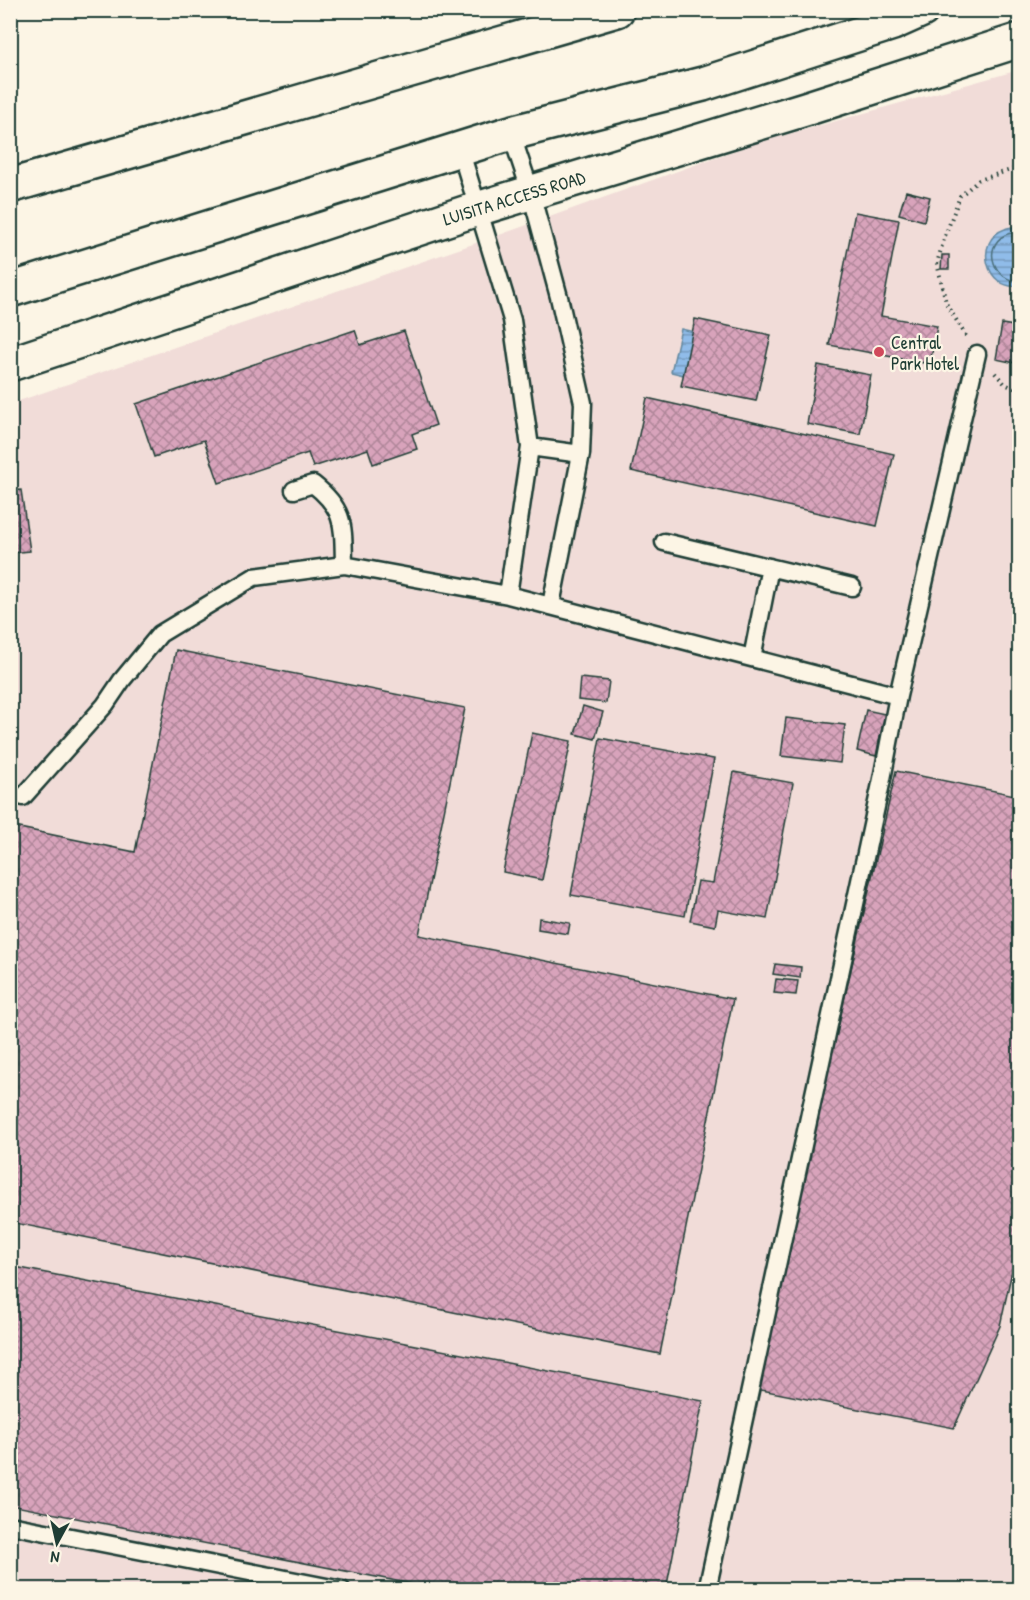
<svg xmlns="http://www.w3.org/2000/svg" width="1030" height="1600" font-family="'Patrick Hand',sans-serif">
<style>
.built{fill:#f1dcd8}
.water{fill:url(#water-rules);stroke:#6389a1;stroke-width:1.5}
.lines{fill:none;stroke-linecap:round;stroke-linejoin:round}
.shore{stroke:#4c707c;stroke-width:1.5}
.building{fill:url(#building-cross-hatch);stroke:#1f3d34;stroke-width:1.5}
.lane-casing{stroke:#1f3d34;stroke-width:21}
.street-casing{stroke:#1f3d34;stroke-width:38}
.secondary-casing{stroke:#1f3d34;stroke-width:38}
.path{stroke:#1f3d34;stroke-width:4;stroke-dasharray:1.5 4.5;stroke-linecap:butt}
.lane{stroke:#fcf5e5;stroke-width:16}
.street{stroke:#fcf5e5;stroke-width:33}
.secondary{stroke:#fcf5e5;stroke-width:33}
.poi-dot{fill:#d1495b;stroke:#fcf5e5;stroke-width:2}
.labels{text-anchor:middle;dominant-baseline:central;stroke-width:4.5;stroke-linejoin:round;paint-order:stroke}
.street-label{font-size:18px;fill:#1f3d34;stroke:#fcf5e5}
.poi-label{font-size:18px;fill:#1f3d34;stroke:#fcf5e5;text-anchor:start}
</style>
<defs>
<pattern id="water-rules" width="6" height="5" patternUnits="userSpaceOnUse" patternTransform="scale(1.5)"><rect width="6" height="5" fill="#90bce9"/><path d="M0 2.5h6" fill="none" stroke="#759abe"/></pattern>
<pattern id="building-cross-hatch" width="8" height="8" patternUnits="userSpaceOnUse" patternTransform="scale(1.5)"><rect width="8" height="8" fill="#d8a3bb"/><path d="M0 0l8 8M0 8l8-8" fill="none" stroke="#af8699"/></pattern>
</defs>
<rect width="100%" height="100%" fill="#fcf5e5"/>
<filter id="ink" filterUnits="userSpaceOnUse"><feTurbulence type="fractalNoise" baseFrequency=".0167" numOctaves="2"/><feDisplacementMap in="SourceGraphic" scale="12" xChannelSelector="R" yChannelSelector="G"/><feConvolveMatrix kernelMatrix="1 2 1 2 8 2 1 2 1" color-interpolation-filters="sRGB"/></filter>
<g filter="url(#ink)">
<path class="built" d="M1019,70V1589H11L10,404L502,234L753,144Z"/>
<path class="water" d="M1019,226V286C986,291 973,240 1005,229C1009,227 1015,227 1019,226Z
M681,329L748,344L737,388L671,372Z"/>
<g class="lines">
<path class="shore" d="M1020,232C1015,233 1009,233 1005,235C981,248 995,282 1020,281"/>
</g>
<path class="building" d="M906,191L930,197L924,221L899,214Z
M855,212L899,220L881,316L937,326L930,364L829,345Z
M942,255H949V269H941Z
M695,319L771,335L756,401L681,386Z
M1002,324L1020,327V364L996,359Z
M355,330L360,345L404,331L436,425L412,434L417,449L373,464L368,449L313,467L308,453L219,483L204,440L154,457L136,404Z
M818,365L871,375L860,434L807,424Z
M647,398L894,454L877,526L631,471Z
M21,490L30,551L10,553V491Z
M176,650L465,708L419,935L733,999L660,1354L10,1222V826L135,852Z
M580,678L609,681L606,703L578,700Z
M583,706L603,712L595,739L575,734Z
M866,710L885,714L876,756L857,751Z
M786,718L845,725L840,763L781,756Z
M1020,729V770L1012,768Z
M532,733L571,741L542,880L503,872Z
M600,738L714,759L685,916L571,895Z
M896,771L1020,796V1234L1000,1326L954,1428L756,1389Z
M734,772L793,783L767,919L718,910L715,926L690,921L698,881L713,883Z
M539,918L570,923L568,934L538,929Z
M775,964L801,967L800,978L773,974Z
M776,979L798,981L796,995L774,993Z
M10,1266L703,1401L666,1590H442L10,1505Z"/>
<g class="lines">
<g class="lane-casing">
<path id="lane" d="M511,133L531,193L559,297L583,403L581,454L551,605
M460,149L512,320L530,447L508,595
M530,447L581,454
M294,490L313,484C346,510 343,526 344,565
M664,542L852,587
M752,658L770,567
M23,797L105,705L122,680L160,634L254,577L344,565L508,595L898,696L977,354
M10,1525L342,1590
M707,1590L882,779L898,696"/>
</g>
<g class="street-casing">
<path id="street" d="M10,186L617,10"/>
</g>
<g class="secondary-casing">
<path id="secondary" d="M10,290L460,149L511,133L703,84L893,23L922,10
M10,364L477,209L805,109L1020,40"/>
</g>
<path class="path" d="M966,336L946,303L937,263L945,236L960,196L979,180L1020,167
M995,373L1005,384L1020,391"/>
<use href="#lane" class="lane"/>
<use href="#street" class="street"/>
<use href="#secondary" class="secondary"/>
</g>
</g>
<circle class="poi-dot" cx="879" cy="352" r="6"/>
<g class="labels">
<g class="street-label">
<text transform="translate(514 198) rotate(-17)">LUISITA ACCESS ROAD</text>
</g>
<g class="poi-label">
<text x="891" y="342">Central<tspan x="891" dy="21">Park Hotel</tspan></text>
</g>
</g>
<rect width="1030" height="1600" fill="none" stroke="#fcf5e5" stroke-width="36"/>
<rect x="18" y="18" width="994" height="1564" fill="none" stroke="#1f3d34" stroke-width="2" filter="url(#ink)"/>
<g transform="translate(57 1543) rotate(188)" stroke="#fcf5e5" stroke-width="4.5" paint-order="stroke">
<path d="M0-4.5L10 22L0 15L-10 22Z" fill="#1f3d34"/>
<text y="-9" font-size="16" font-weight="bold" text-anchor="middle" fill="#1f3d34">N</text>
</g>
</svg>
